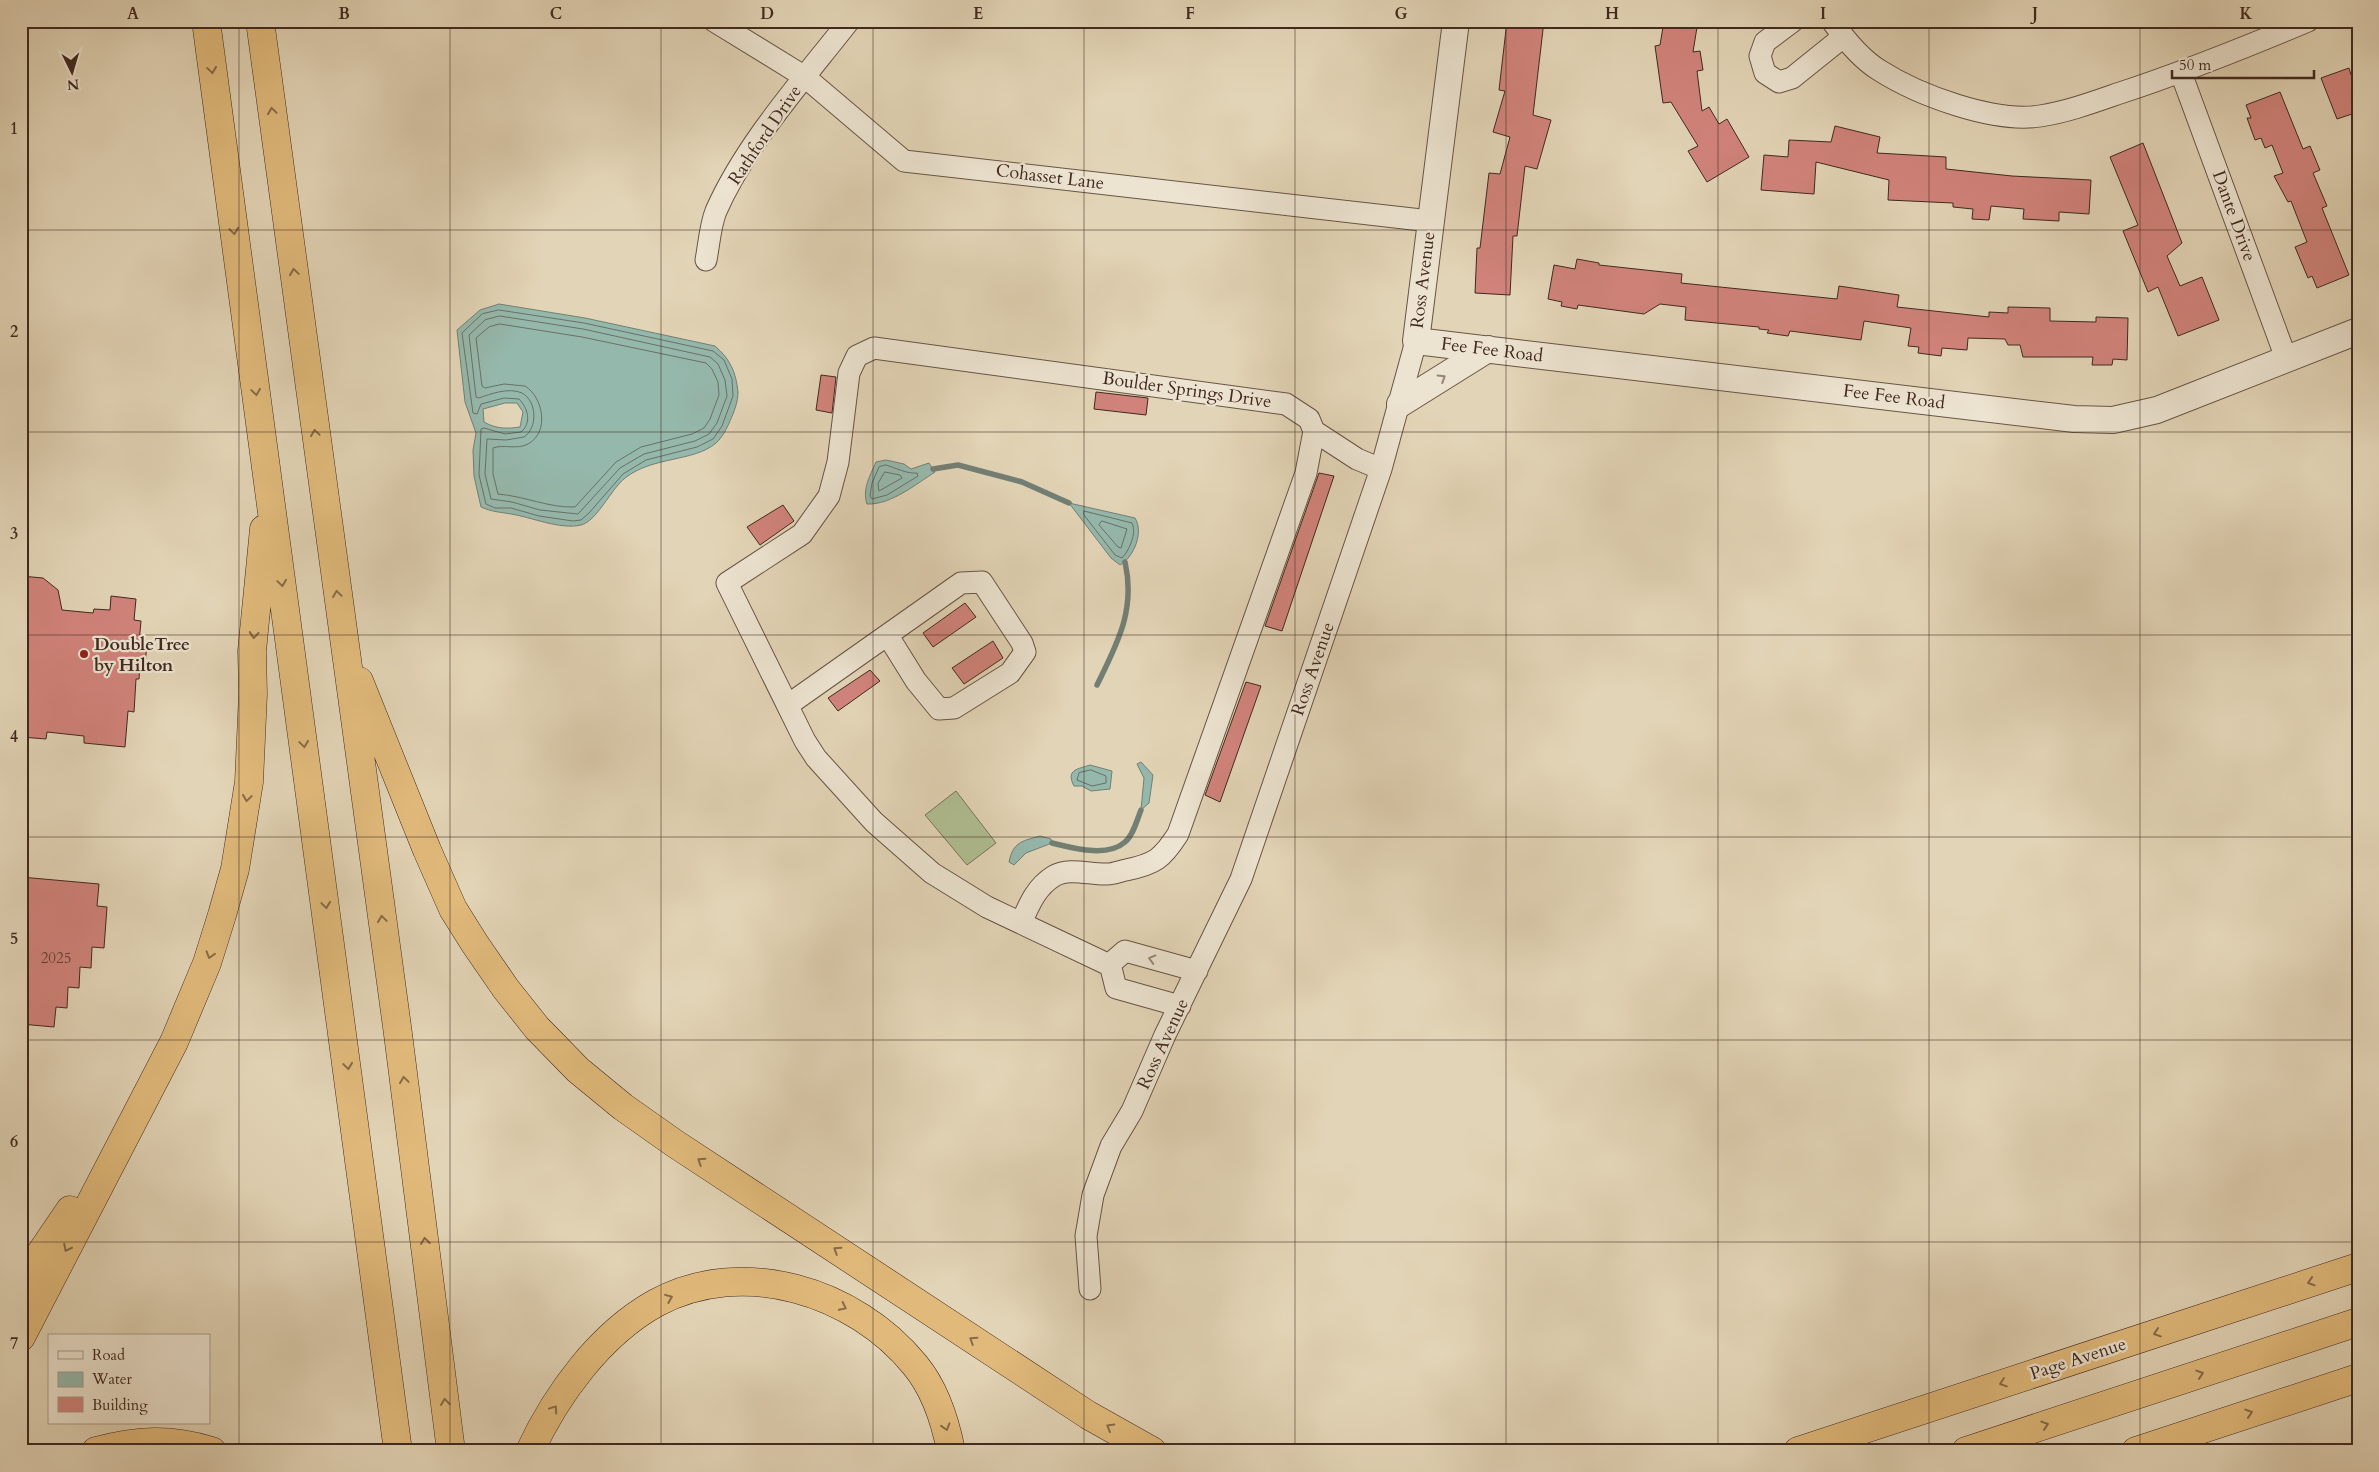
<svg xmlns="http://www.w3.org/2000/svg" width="2379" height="1472" font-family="Cardo,serif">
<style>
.green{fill:#afbe91;stroke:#787458}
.water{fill:#95b8ac;stroke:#737f74;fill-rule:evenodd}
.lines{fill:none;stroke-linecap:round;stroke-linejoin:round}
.shore{stroke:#6a7066;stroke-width:1}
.stream{stroke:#737f74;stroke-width:5.5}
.building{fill:#d1837b;stroke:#40291f}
.minor-casing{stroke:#685445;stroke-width:23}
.tertiary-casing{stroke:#685445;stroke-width:28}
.motorway-casing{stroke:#40291f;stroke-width:29}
.minor{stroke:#ece3d0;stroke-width:21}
.tertiary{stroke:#ece3d0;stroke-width:26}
.motorway{stroke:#e1ba7b;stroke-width:28}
.oneway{stroke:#886a48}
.oneway2{stroke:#968678}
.grid{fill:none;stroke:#40291f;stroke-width:1;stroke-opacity:0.55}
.poi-dot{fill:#8f2418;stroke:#ece3d0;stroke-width:2}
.labels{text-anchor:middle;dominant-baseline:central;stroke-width:4.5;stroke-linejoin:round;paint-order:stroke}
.number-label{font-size:15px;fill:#644036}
.street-label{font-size:18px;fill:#40291f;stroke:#ece3d0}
.poi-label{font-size:18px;font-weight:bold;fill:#40291f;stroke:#ece3d0;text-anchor:start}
.neatline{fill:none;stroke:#40291f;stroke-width:2}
.grid-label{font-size:16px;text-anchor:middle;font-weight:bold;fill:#40291f}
</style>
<rect width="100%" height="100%" fill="#e2d4b6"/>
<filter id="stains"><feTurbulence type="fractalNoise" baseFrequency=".004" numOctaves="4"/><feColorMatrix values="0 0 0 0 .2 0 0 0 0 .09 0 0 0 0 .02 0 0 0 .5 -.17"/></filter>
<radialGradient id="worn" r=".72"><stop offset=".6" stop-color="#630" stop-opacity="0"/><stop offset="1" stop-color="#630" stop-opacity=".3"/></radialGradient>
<path class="green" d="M956,791L996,843L967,865L925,815Z"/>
<path class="water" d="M499,304L585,318L715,346C730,359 736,372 738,392C738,402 734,412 730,421C727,428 722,438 716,443C694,462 653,456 625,478C611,489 597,521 581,525C560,530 531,517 511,514C500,512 492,512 481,507L474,476L473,450L476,433L465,402L457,330L480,310ZM505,403H517L523,412L520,427C507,429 496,429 484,422L483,409Z
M886,460L904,464L911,469L929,463L935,472C916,484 891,505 867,504C862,489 870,476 876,462Z
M1069,503L1135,518C1144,532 1134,557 1120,565L1111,558Z
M1141,762L1153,775L1149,803L1141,810L1144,778L1137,764Z
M1090,765L1112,771L1110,789L1091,791L1082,786H1074C1065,769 1079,769 1090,765Z
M1040,836L1051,839L1052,843L1026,853L1014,865L1009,862C1013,842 1022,841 1040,836Z"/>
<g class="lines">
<path class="shore" d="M499,310L584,323L713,351L724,360L732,379L733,396L722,426L713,439L697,447L646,460L623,474L589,513L581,520L573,521L539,516L511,508H495L486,504L479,475L481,429L484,428L505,434L521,432C532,423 528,408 519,399L504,398L481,404L477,414L473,413L462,333L482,314Z
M500,316L583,329L710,357L718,364L725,380L727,396L717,423L709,434L695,441L644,454L620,468L578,514L540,510L512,502L491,499L485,474L487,439L506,440L524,437C538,428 537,401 522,393C509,387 490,394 479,398L476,397L469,335L485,320Z
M500,324L582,337L706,363L712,369L718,382L719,395L710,419L704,428L692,434L641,447L616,462L575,507C549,508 524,496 498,494L493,474V448C503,444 517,450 528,444C550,432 543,397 525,386L504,384L485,388L482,386L476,338L489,327Z
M886,465C896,468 907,474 917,473L918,476L887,495L872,499L870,496L872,483L879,467Z
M885,472L900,475L902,478L879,491L878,484Z
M1084,511L1132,523C1137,533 1129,551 1122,558L1115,555L1084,515Z
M1102,521L1127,529L1121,548L1118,547L1099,525Z
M1091,770L1106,776V783L1092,786L1077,780L1079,773Z"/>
<path class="stream" d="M933,469L958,465L1022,482L1069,503
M1097,685C1117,644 1136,610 1125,562
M1052,843C1073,848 1107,858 1125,842C1133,836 1137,820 1141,810"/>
</g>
<path class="building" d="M1507,21H1544L1533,115L1551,120L1537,169L1525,166L1517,236H1513L1510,295L1475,293L1477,248H1480L1489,173L1500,174L1510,137L1493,132L1505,91L1499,90Z
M1664,21H1698L1693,52L1700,51L1703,70L1697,71L1702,111L1709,107L1719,124L1727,119L1749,157L1707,182L1688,151L1698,146L1671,102L1663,103L1655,46L1660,45Z
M2349,68L2351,75L2358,72V112L2337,119L2321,78Z
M2280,92L2303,149L2310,146L2320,170L2313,173L2327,206L2322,208L2349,275L2317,288L2312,276L2308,278L2295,247L2307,242L2291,201L2288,202L2274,176L2283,173L2272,145L2265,148L2261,138L2255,140L2247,118H2251L2246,105Z
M1835,126L1880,137L1877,153L1946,157V169L2012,176L2091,180L2089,214L2059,212V221L2023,219L2024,209L1991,206L1989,220L1972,219L1973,209L1953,207V203L1888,200L1889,180L1816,162L1814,194L1761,190L1764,155L1788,157L1789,140L1831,142Z
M2143,143L2182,243L2167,256L2180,286L2202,277L2219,320L2178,336L2158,287L2148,292L2123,231L2138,225L2110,157Z
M1577,259L1599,263V265L1682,274L1681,283L1837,299L1839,286L1899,295L1897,307L1989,317V312L2008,313V307L2050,308V321L2096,322V317L2128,318L2127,360L2113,359L2112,365H2092L2093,357H2023L2020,345H2008L2005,339L1968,338L1967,350L1942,348L1941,356L1918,353L1919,347L1908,346L1911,328L1864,321L1861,340L1790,331L1788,336L1767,333L1769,330L1759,329V327L1685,320L1686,307L1660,304L1644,314L1578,305L1577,309L1561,306L1562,302L1548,299L1554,265L1575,269Z
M821,375L836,377L832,413L816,410Z
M1096,392L1148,398L1146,415L1094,409Z
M1319,473L1334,476L1282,631L1265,626Z
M783,505L794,521L760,545L747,527Z
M21,576L43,578L58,590L62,610L93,613L94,609L110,610L111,596L136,599L134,620L141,621L139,643H147L145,665H140L139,679H136L134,712L128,711L125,747L84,743V736L47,732L46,739L21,737Z
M965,603L976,617L933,647L923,633Z
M993,641L1003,658L964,684L952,668Z
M870,670L880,681L838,711L828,698Z
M1246,682L1261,686L1220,802L1205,795Z
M21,877L99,884L97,906L107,907L104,948L92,947L91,968L80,967L79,988L68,987L67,1008L56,1007L54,1027L21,1024Z"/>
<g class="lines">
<g class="minor-casing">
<path id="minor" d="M714,21L805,77L904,161L1430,221
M1793,21L1765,42L1760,56L1765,73L1779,82L1792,78L1843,37
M1832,21C1844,38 1861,59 1879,70C1918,95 1993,123 2040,116C2067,112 2094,102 2120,93C2184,72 2246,47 2308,21
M2181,73L2286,358
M706,260C709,245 710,226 716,211C746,143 803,80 849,21
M1314,431L1357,459L1381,469
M788,705L961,583L982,582L1022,643L1025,652L1010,673L954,708L939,709L916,681L888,636
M1021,923C1029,905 1036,887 1054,876C1069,867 1091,875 1107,874C1114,874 1120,871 1126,870C1155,864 1162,859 1178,834L1306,473L1314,431L1309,419L1286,404L874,348L857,356L849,373L838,462L829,496L802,534L727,583L805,741L816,758L874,822L932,873L987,907L1105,963L1110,964
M1110,964L1125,951L1197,971
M1110,964L1116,988L1180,1006
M1090,1289L1086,1236L1093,1195L1111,1146L1132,1111L1165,1035L1241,879L1381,469L1416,341"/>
</g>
<g class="tertiary-casing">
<path id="tertiary" d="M1456,21L1416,341L2074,419L2113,420L2157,410L2358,331
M1400,404L1488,349"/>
</g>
<g class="motorway-casing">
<path id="motorway" d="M206,21L398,1451
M260,21L398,1034L451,1451
M359,681L427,850L453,909L475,944L506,989L537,1028L578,1070L623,1107L674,1143L1088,1415L1152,1451
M21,1282L70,1210
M21,1337L174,1042L207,963L222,915L235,869L249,782L253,694L252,651L264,529
M96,1451C138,1440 170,1438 212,1451
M530,1451C556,1395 600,1334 656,1303C742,1256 855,1291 915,1365C935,1389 945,1420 951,1451
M1798,1451L2358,1267
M1966,1451L2358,1322
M2136,1451L2358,1378"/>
</g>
<use href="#minor" class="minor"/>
<use href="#tertiary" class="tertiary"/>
<use href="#motorway" class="motorway"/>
</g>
<defs><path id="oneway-chevron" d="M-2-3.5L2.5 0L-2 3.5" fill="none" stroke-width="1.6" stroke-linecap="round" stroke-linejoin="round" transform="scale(1.25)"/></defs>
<g class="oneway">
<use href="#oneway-chevron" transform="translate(212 70) rotate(82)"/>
<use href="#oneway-chevron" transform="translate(272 111) rotate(-98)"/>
<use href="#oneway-chevron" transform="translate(234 231) rotate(82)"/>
<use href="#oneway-chevron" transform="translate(294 272) rotate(-98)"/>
<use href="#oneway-chevron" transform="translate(256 392) rotate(82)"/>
<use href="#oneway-chevron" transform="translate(315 433) rotate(-98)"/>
<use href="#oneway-chevron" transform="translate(282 583) rotate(82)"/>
<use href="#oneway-chevron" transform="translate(337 594) rotate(-98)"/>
<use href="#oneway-chevron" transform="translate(254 635) rotate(95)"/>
<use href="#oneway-chevron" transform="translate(304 744) rotate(82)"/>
<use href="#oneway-chevron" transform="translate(247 798) rotate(98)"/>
<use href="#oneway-chevron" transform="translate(326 905) rotate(82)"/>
<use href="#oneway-chevron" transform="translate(382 919) rotate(-98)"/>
<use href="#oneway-chevron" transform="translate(210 955) rotate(107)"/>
<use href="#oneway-chevron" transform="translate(348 1066) rotate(82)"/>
<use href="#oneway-chevron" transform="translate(404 1080) rotate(-98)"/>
<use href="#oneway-chevron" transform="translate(701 1161) rotate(-147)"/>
<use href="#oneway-chevron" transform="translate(425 1241) rotate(-97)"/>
<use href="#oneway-chevron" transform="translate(67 1248) rotate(117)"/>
<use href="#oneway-chevron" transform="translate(837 1250) rotate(-147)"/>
<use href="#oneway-chevron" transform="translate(2311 1282) rotate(162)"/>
<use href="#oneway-chevron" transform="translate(669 1298) rotate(-22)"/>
<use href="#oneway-chevron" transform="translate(843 1307) rotate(26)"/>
<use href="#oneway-chevron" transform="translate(2157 1333) rotate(162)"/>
<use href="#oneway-chevron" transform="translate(973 1340) rotate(-147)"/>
<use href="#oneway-chevron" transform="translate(2200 1374) rotate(-18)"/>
<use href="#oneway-chevron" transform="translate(2003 1383) rotate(161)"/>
<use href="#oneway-chevron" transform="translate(445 1402) rotate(-97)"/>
<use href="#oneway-chevron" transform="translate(554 1409) rotate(-56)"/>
<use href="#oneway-chevron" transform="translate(2249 1413) rotate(-18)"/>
<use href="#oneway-chevron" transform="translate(2045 1425) rotate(-18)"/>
<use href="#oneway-chevron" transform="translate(946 1427) rotate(73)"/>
<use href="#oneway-chevron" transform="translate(1110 1427) rotate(-150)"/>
</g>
<g class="oneway2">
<use href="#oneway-chevron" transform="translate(1442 378) rotate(-32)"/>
<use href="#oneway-chevron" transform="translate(1152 959) rotate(-165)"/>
</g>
<path class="grid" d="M239,21V1451M450,21V1451M661,21V1451M873,21V1451M1084,21V1451M1295,21V1451M1506,21V1451M1718,21V1451M1929,21V1451M2140,21V1451M21,230H2358M21,432H2358M21,635H2358M21,837H2358M21,1040H2358M21,1242H2358"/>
<circle class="poi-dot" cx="84" cy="654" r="5"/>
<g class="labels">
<g class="number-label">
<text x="56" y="958">2025</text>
</g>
<g class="street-label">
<text transform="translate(765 135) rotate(-56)">Rathford Drive</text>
<text transform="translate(1050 177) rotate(7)">Cohasset Lane</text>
<text transform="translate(2234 216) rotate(70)">Dante Drive</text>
<text transform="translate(1423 280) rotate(-83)">Ross Avenue</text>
<text transform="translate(1492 350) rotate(7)">Fee Fee Road</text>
<text transform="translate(1187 390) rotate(8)">Boulder Springs Drive</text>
<text transform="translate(1894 397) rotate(7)">Fee Fee Road</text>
<text transform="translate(1313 669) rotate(-71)">Ross Avenue</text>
<text transform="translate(1163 1044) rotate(-65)">Ross Avenue</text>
<text transform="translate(2078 1359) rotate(-18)">Page Avenue</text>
</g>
<g class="poi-label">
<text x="94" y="644">DoubleTree<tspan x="94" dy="21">by Hilton</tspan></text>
</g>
</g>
<rect width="2379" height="1472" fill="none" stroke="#e2d4b6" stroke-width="55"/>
<rect x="48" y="1334" width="162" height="90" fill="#ece3d0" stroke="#a79989"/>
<rect x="58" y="1351" width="25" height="8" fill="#ece3d0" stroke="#a79989"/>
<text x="92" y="1360" font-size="15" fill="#40291f">Road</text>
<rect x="58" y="1372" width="25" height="15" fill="#95b8ac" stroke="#a79989"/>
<text x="92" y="1384" font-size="15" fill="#40291f">Water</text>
<rect x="58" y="1397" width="25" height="15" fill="#d1837b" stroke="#a79989"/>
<text x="92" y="1410" font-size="15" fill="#40291f">Building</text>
<g transform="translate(72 72) rotate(175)" stroke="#ece3d0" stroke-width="4" paint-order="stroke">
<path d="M0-4L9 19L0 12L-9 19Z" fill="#40291f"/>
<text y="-8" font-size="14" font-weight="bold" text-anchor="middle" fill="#40291f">N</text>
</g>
<path d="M2172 70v8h142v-8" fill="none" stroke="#40291f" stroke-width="2.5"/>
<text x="2179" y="70" font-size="15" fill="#40291f" stroke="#ece3d0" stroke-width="4" paint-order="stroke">50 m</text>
<rect x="28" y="28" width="2324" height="1416" class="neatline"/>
<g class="grid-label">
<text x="133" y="19">A</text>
<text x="344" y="19">B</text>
<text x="556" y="19">C</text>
<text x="767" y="19">D</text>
<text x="978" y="19">E</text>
<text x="1190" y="19">F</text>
<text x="1401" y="19">G</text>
<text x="1612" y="19">H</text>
<text x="1823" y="19">I</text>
<text x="2035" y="19">J</text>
<text x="2246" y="19">K</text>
<text x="14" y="134">1</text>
<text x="14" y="337">2</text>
<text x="14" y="539">3</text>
<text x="14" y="742">4</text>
<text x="14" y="944">5</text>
<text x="14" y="1147">6</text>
<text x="14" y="1349">7</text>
</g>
<rect width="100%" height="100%" filter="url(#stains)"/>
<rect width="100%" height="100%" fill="url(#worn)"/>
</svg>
